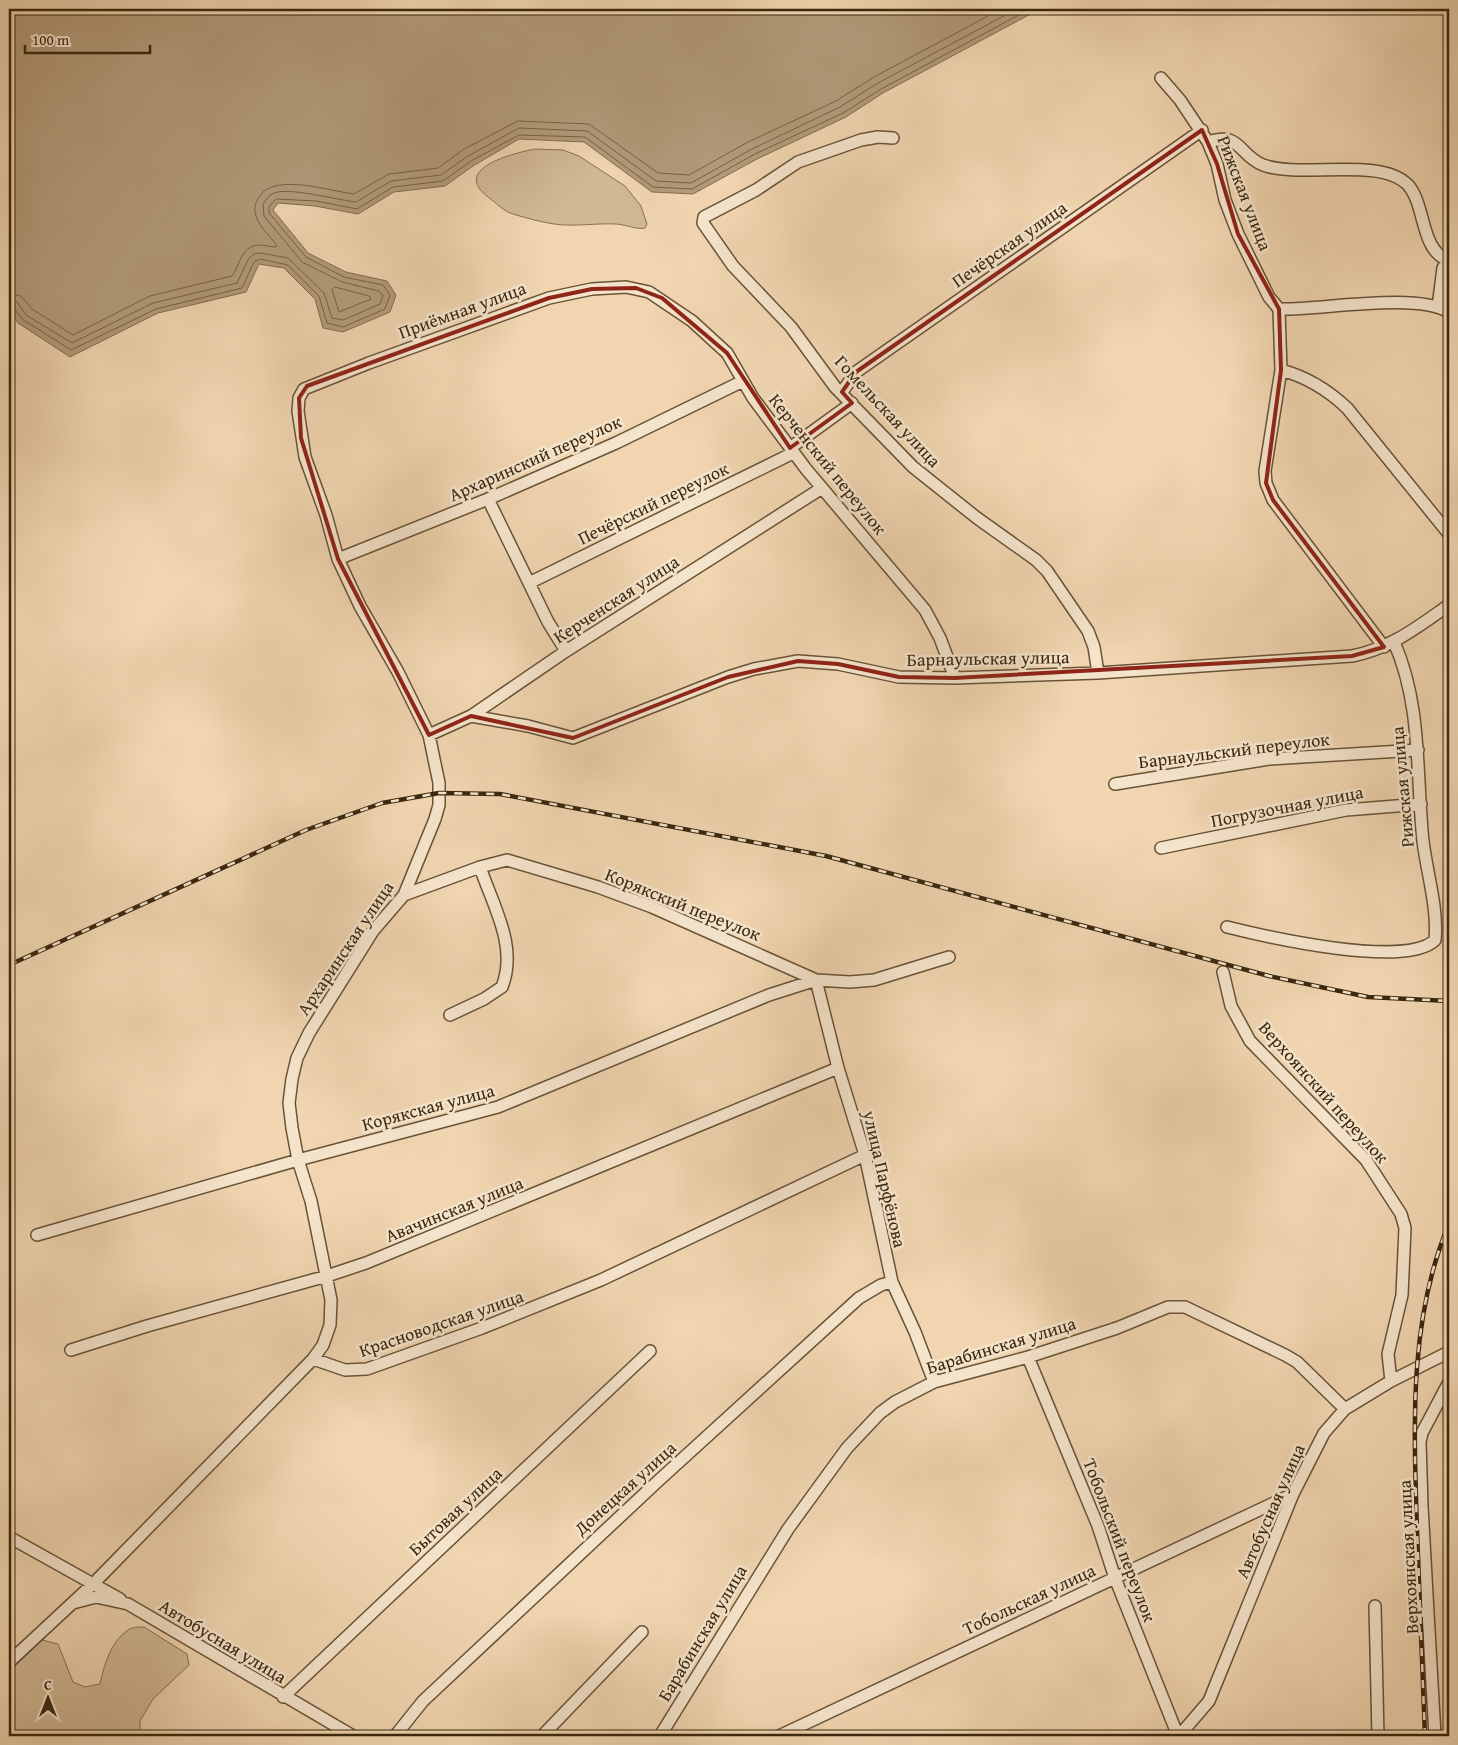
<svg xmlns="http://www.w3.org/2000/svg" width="1458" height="1745" font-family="'Gentium Book Plus',serif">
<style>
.green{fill:#d1b895;stroke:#867052}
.water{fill:#b29a79;stroke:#826c4f}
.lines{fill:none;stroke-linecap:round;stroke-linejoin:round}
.shore{stroke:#766144;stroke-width:1}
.minor-casing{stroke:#685337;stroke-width:14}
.minor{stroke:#f5e4cc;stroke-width:11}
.rail-casing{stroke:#3a280f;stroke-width:4.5}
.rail{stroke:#f5e4cc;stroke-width:2.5;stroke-dasharray:8;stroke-linecap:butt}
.marked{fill:none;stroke:#8f2418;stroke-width:4;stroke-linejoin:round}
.labels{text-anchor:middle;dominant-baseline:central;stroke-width:5;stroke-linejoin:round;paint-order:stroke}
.street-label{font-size:18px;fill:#3a280f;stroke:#f5e4cc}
</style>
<rect width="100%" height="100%" fill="#f0d5b0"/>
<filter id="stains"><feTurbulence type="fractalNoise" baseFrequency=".004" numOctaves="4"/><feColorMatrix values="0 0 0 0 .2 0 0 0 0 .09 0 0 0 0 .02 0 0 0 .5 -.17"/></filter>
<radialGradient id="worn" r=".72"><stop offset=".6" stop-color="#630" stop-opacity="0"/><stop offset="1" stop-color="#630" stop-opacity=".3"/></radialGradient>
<path class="green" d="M535,149L563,150L579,156L625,186L641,206L647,224L645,228C636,230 625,224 615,224C596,223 573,227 554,224C541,222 526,218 513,214C505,212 496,203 488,197C450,168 515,153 535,149Z
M144,1627L187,1654L189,1665L153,1699L140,1721V1736H9V1672L42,1640L58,1644L73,1682L85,1687L100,1684C104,1665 111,1641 128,1630C132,1627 139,1627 144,1627Z"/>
<path class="water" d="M9,9H1040L883,93L846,117L757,159L693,194L652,192L584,142L519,139L473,166L445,186L394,192L358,214L315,206L278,203L273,210L308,253L346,272L387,281L396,295L390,312L343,332L323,328L315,299L284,268L259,264L246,292L158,313L70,357L18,323L9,308Z"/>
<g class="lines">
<path class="shore" d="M335,287L369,296L371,299L339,312L332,290Z
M9,293L21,296L32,309L73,335L150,296L232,276C240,264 242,245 260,245C265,245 270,247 276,247V244C264,229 245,214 261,194C278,174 330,191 354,194L389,174L438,168L464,149L518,121L589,124L658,173L689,175L748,142L836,101L874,77L1001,9
M9,300L17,302L26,315L72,343L153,303L237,283L249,258L254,254L261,253L288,258L324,293L332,318L343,320L380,304L383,296L379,291L342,282L302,262L264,216L263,204C266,200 269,195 274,193C289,187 338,200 356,202L391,181L441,175L468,156L519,128L587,131L656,181L691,183L752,149L840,107L878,83L1017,9
M9,306L14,308L22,319L71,350L156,309L242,288L254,262L260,259L288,265L319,296L327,323L343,327L385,309L390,295L383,285L344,277L306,257L269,213V207L276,199L316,201L357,209L393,187L443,181L471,161L519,135L585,137L653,187L692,189L755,154L843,113L881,89L1030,9"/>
<g class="minor-casing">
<path id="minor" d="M1161,78L1180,100L1208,142L1217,164L1225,200L1238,234L1269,297L1279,309L1281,370L1265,471L1266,483L1273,500L1384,647
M893,138L878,137L861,140L798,162L756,190L704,217L703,223L733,266L791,327L835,387L913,467L977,518L1036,560L1047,571L1088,631L1094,647L1098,673
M1208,142C1241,131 1238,155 1263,165C1301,179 1380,156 1408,185C1426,205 1420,250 1448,260
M1438,307L1443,268L1449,259
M1279,309C1322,310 1415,292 1449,312
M1281,370C1307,377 1328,390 1347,408L1449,534
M842,392L856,372L1202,130
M790,448L852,403
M488,499L548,622L566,651
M338,559L488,499L616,443L743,381
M529,583L793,453
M471,716L528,726L573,738L728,677L754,669L798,661L838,664L899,677L955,678L1098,673L1352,656C1390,649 1419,626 1449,605
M429,735L471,716L566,651L822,488
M1115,784L1269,759L1418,750
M1161,848L1346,810L1421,804
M404,895L480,867L507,860L598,887L652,907L816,980L850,982L874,980L949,957
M1227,927C1267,937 1406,969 1435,940C1438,907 1427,874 1423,841C1416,774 1422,705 1394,642
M1223,972L1231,1006L1250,1041L1366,1160L1401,1214L1405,1228L1402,1295L1388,1354L1391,1381
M450,1015L484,999L502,987C518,946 493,906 480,867
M37,1235L298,1160L498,1107L769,995L816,980L838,1068L865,1155L892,1282L915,1332L934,1382
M71,1350L147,1326L327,1276L366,1263L838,1068
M1028,1357L1098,1526L1115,1578L1178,1736
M313,1359L323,1345L330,1325L331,1300L311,1201L298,1160L292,1128L289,1103L292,1079L297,1058L309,1033L373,931L404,895L435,819L439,805V783L429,735L398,672L360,606L338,559L326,515L305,457L298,411L299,398L304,389L369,363L549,298L592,289L626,287L649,292L692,321L727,353L753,398L806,469L925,610L940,638L955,678
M9,1537L120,1599
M73,1603L96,1597L128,1604L353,1736
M1375,1606L1378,1736
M9,1662L94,1583L313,1359L345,1370L367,1369L482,1328L601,1280L865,1155
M283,1697L650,1351
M395,1736L423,1701L657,1482L859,1298L881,1285L892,1282
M542,1736L642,1632
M660,1736L788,1529L847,1448L880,1413L895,1402L934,1382L1028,1357L1117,1328L1168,1307H1185L1285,1355L1297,1362L1345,1409
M779,1736L1293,1494
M1179,1736L1209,1701L1293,1494L1324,1433L1345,1409L1391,1381L1449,1352
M1435,1736L1422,1506L1420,1442L1422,1433L1449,1382"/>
</g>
<use href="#minor" class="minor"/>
<g class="rail-casing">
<path id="rail" d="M9,965L306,830L382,803L439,793L500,794L826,856L1269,976L1368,997L1449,1001
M1425,1736C1422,1668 1420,1599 1417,1531C1414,1428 1408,1320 1449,1224"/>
</g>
<use href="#rail" class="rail"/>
</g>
<path class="marked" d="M1202,130L1217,164L1238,234L1279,309L1281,370L1266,483L1273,500L1384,647L1352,656L955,678L899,677L838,664L798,661L728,677L573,738L471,716L429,735L338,559L301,438L299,398L307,386L549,298L592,289L636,288L662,298L727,353L790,448L852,403L842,392L856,372Z"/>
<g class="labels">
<g class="street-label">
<text transform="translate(1245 193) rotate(69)">Рижская улица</text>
<text transform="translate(1009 244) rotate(-35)">Печёрская улица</text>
<text transform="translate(462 310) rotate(-20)">Приёмная улица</text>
<text transform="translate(888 411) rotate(47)">Гомельская улица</text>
<text transform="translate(535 458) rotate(-24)">Архаринский переулок</text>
<text transform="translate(828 464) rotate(51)">Керченский переулок</text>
<text transform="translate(653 503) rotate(-26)">Печёрский переулок</text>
<text transform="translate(616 599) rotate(-33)">Керченская улица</text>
<text transform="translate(988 658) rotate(-1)">Барнаульская улица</text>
<text transform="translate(1234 750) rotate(-7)">Барнаульский переулок</text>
<text transform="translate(1402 787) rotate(-95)">Рижская улица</text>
<text transform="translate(1287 806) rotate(-11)">Погрузочная улица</text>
<text transform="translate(683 904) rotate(22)">Корякский переулок</text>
<text transform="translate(345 948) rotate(-56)">Архаринская улица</text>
<text transform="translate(1324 1092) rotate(48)">Верхоянский переулок</text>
<text transform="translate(428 1107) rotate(-15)">Корякская улица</text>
<text transform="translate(885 1179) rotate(77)">улица Парфёнова</text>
<text transform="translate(454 1209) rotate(-22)">Авачинская улица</text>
<text transform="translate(441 1323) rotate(-19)">Красноводская улица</text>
<text transform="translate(1001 1345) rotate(-17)">Барабинская улица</text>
<text transform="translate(625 1488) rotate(-42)">Донецкая улица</text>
<text transform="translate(455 1511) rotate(-43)">Бытовая улица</text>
<text transform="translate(1270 1511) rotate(-66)">Автобусная улица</text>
<text transform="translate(1120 1540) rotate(69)">Тобольский переулок</text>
<text transform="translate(1408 1557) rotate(-93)">Верхоянская улица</text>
<text transform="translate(1029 1599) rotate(-25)">Тобольская улица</text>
<text transform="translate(702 1633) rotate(-59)">Барабинская улица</text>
<text transform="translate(223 1641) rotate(31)">Автобусная улица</text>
</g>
</g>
<rect width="1458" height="1745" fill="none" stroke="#f0d5b0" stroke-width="30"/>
<rect x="10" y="10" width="1438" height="1725" fill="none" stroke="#3a280f" stroke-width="2.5"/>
<rect x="15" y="15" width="1428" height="1715" fill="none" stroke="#3a280f"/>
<g transform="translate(48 1698)" stroke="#f5e4cc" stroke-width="4" paint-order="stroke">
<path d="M0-4L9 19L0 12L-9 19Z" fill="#3a280f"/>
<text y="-8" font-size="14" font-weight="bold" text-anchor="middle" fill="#3a280f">С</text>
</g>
<path d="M25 45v8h125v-8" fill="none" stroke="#3a280f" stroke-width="2.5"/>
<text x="32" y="45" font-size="15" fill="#3a280f" stroke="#f5e4cc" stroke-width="4" paint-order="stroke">100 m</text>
<rect width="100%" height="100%" filter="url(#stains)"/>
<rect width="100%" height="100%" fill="url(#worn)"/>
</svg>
